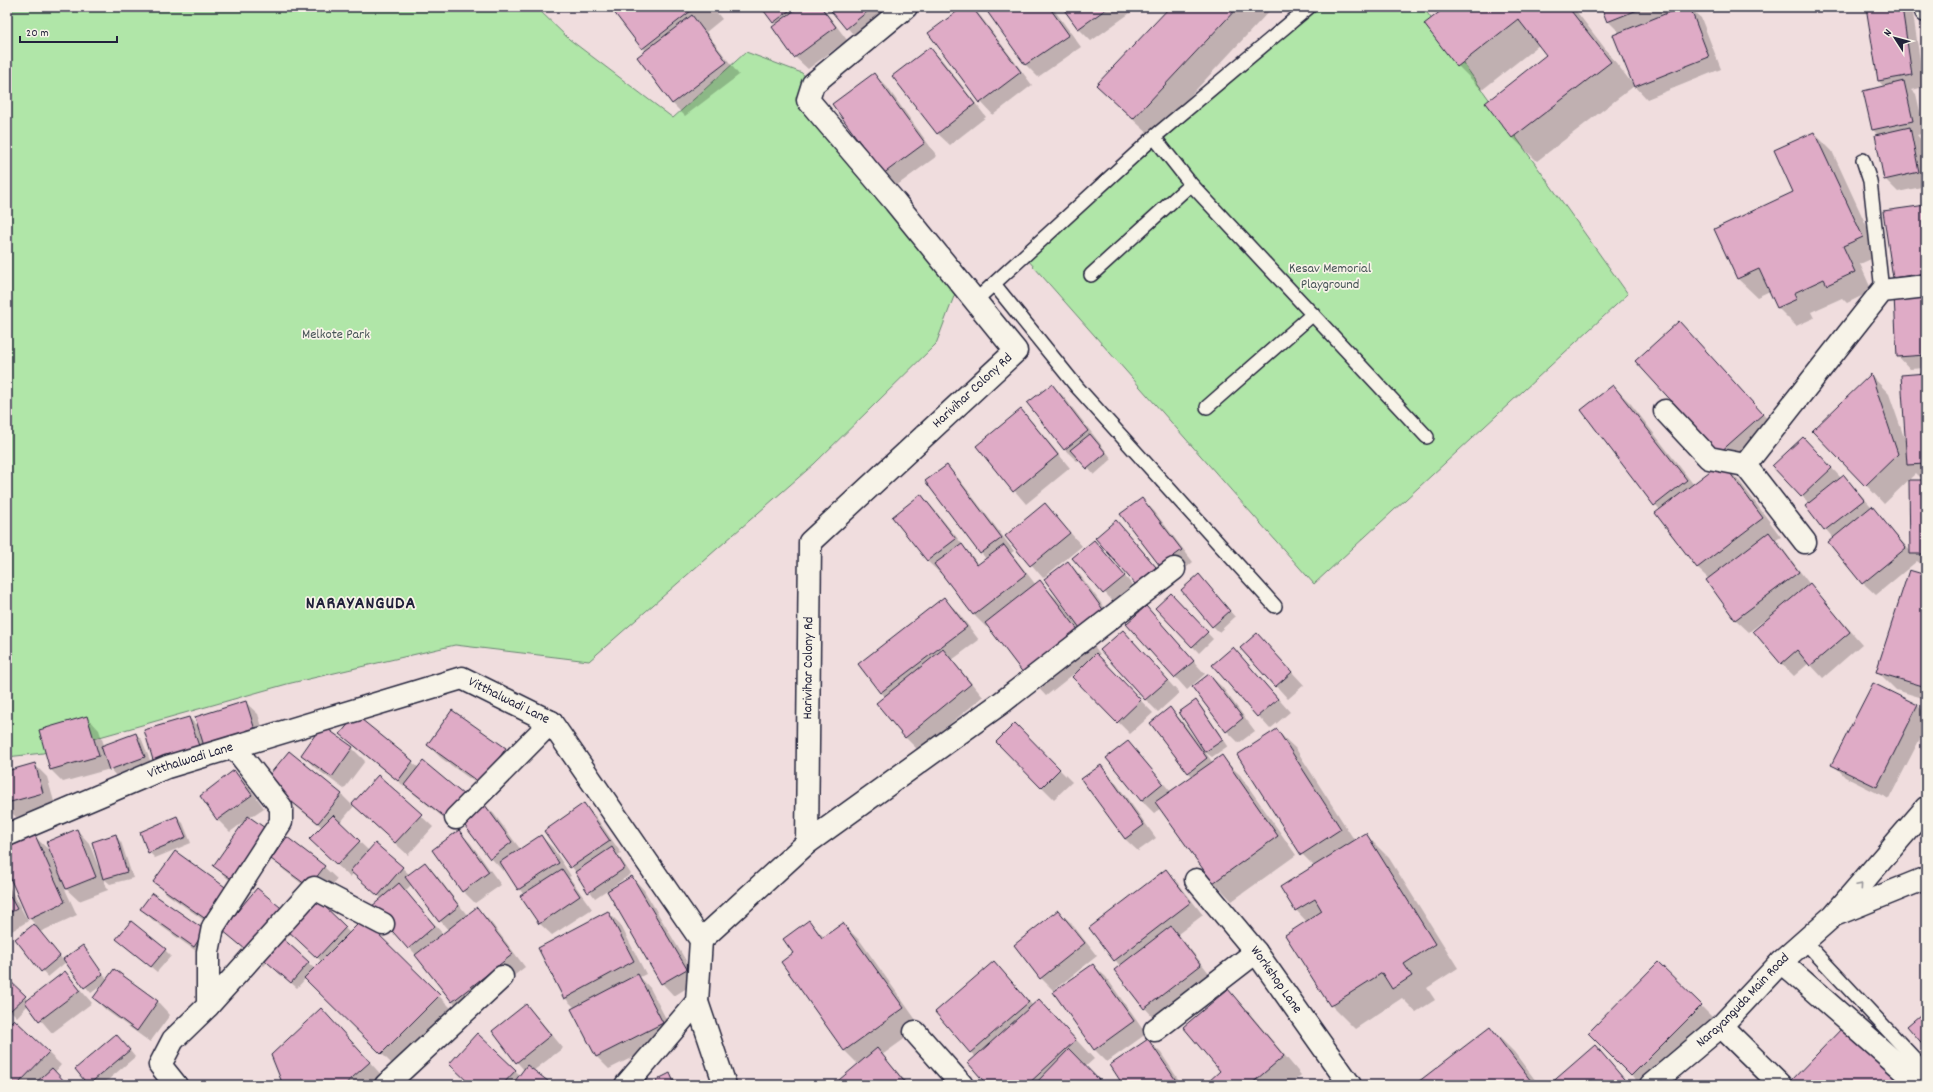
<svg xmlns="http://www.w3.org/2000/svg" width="1933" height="1092" font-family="Dekko,sans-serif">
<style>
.green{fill:#b0e6a8;stroke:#698472}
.shadow{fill:#0003;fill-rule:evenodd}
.building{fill:#dfabc6;stroke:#22223b}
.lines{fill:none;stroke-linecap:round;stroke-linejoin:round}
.lane-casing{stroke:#22223b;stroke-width:16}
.street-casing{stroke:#22223b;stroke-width:25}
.secondary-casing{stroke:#22223b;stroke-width:25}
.primary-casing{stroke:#22223b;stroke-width:25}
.lane{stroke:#f7f3e8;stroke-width:13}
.street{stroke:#f7f3e8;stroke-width:22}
.secondary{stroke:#f7f3e8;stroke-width:22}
.primary{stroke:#f7f3e8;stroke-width:22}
.oneway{stroke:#97959a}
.labels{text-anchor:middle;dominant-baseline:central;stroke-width:3.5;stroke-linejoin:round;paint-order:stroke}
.park-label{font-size:14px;fill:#465356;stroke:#f7f3e8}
.street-label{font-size:14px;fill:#22223b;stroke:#f7f3e8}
.district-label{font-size:18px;font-weight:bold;letter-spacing:1px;fill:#22223b;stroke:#f7f3e8}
</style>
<rect width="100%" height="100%" fill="#f0ddde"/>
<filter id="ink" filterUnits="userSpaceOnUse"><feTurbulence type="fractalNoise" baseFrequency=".025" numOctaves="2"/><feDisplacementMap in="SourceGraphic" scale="8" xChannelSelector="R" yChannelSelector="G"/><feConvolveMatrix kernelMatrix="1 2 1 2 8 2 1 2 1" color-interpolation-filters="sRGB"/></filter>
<g filter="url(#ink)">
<path class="green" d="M7,7H536L569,39L673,118L746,52L802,73L847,129L956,291L936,344L814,464L589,661L455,645L287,684L43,753L7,757Z
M1314,7H1423L1628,294L1314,584L1027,259Z"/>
<path class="shadow" d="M611,7H712L722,19L706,32L739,75L685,116L673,104L638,57L646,51Z
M762,7H822L847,40L808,69L795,57L776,25Z
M829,7H901L859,41Z
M965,7H972L981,17L1032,85L993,115L981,102Z
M985,7H1052L1081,47L1038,77L1026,65Z
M1064,7H1131L1133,11L1091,41L1078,28Z
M1172,7H1273L1152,137L1116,104Z
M1448,7H1573L1634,86L1537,161L1513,138L1486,103L1547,55L1539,45L1482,90L1458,66Z
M1602,7H1710L1695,13L1701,18L1721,69L1647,99L1635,86L1620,33L1608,21Z
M1867,7H1912L1924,87L1912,90L1916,94L1925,133L1917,135L1922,141L1926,158V186L1898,192L1885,179L1878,135L1873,130L1864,91L1884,87L1879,81Z
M930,48L942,60L986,117L950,145L937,133Z
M874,74L887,87L937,156L896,186L884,174Z
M1814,133L1832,151L1880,255L1860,264L1872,291L1847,303L1842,298L1811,312L1814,318L1796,326L1778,308L1770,291L1757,297L1738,279L1716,229L1795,193Z
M1926,206V287L1906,290L1894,278Z
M1926,295V368L1910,369L1898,356Z
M1679,322L1780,433L1738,471L1720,453Z
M1926,374V477H1920L1916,473L1884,504L1866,485L1871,375L1889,394L1906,443Z
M1052,385L1064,397L1112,459L1094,475L1080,459L1077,461L1064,449Z
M1613,386L1631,404L1694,485L1722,464L1740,482L1781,537L1776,540L1811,586L1862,644L1823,678L1809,663L1794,676L1781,663L1766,619L1749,632L1736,620L1707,580L1709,579L1697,568L1656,513L1660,510L1582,410Z
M1021,410L1033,423L1070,468L1026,504L977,447Z
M1815,450L1842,479L1844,477L1856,489L1911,552L1926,481V566H1923L1917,561L1876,595L1863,583L1834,539L1806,506L1809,503L1802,496Z
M947,466L959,479L1014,551L1011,553L1036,585L1040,582L1058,600L1075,622L1077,621L1068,563L1080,575L1116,623L1079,626L1100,654L1097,656L1153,713L1130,734L1074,677L1077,674L1076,672L1046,696L1028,677L988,626L986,627L973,614L941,572L940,573L927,561L921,495L933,508L979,565L986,559L926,481Z
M1142,499L1154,511L1193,562L1174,578Z
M1045,504L1082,546L1043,578L1007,536Z
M1116,522L1128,534L1168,580L1137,584Z
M1094,541L1136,589L1117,606L1074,558Z
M1926,576V699L1896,690L1877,671Z
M1205,582L1235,617L1219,632L1213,626Z
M1171,595L1213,639L1199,653L1156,608Z
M944,599L957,611L979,640L952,660L983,697L918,750L905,737L885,697L859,664Z
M1146,608L1205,674L1187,690L1128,624Z
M1257,634L1304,685L1288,699L1242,648Z
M1135,644L1179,693L1158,712L1145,699Z
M1233,648L1290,712L1270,729L1213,665Z
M1209,675L1222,687L1255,731L1239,743L1227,731Z
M1873,684L1918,706L1926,714V727L1889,799L1845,777L1833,764Z
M245,702L258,714L267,743L167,772L154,759L189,718L200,728Z
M1196,702L1202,708L1228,746L1212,757L1205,752L1213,763L1221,757L1240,775L1296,855L1232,901L1214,882L1161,808L1154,813L1142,801L1108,758L1128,742L1171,792L1193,777L1188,772L1170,709L1182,721L1202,748L1203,747Z
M452,711L506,749L518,762L494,796L441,758L428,745Z
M356,716L419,768L464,796L482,802L494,814L521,850L541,836L553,848L571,876L569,877L592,909L552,935L539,923L524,895L505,869L503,871L491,858L464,823L459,830L354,746L342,734Z
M87,717L99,730L104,745L136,734L142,740L151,763L116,776L110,769L63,782L51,770L40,731Z
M1015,725L1072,782L1054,799L997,742Z
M322,726L352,748L365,761L344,789L314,767L302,754Z
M1277,731L1296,749L1355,841L1365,834L1389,858L1458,968L1427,988L1435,1000L1416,1012L1402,998L1355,1029L1331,1005L1286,935L1307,922L1296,910L1315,867L1302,854Z
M34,764L47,777L55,805L16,817L7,808V772Z
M1101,766L1113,779L1156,838L1138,851L1125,839Z
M234,771L247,784L264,808L249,818L246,892L227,878L214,866L245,821L230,832L218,820L201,796Z
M378,776L433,827L408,855L354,806L340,823L369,851L376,844L410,875L425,864L437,876L467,915L476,908L489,920L525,967L465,1014L452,1001L417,956L373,907L382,899L354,873L350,877L323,852L322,827L279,793L341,794L352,805ZM411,885L448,930L443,934L405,891Z
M583,804L596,817L621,853L618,855L631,874L609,889L610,890L632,877L644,890L698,981L674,996L662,983L607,890L595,898L546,832Z
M177,817L183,823L191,843L155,858L149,852Z
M77,830L89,843L98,866L115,836L121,842L133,878L110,884L103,878L108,890L79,901L64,887L77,915L40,932L63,960L82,946L108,980L114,971L158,1002L170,1015L150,1042L107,1011L94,998L105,983L91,993L66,962L48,977L16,939L35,924L29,918L7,869V849L35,837L48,849L57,870Z
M459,831L471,844L501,885L475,903L463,891Z
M176,852L219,931L167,894L155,881Z
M272,859L324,867L337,879L322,899L285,871Z
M1166,871L1178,883L1203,915L1178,934L1213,978L1157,1021L1145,1008L1120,966L1091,928Z
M7,883L28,921L7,934Z
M315,899L350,933L363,920L457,1014L400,1072L306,978L297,988L267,962L264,966L224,930L286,913ZM292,933L322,962L315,969L284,941Z
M141,909L205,931L207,959L154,921Z
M1058,911L1071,923L1097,956L1054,990L1055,992L1093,965L1106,977L1146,1034L1107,1062L1094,1049L1055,992L1041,978L1015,946Z
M608,912L620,924L646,974L640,977L650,988L675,1036L609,1069L597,1057L573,1009L575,1008L565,998Z
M809,922L824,937L843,924L861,942L921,1027L882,1055L909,1085H835L859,1065L845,1051L782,962L794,953Z
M117,939L165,950L171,956L157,972Z
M994,962L1033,1006L1039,1000L1057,1019L1094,1059L1085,1067L1103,1085H989L976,1057L970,1052Z
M1658,963L1719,1024L1641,1085L1589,1033Z
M65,972L92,1003L52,1033L28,1005L17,1017L7,1007V979L28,1000Z
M1228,991L1246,1009L1301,1075L1290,1085H1212L1222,1071Z
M526,1005L538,1018L563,1048L533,1071L551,1085H472L477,1035L520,1075L524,1070L517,1062Z
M321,1009L387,1081L383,1085H284Z
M14,1020L61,1065L55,1072L68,1085L7,1084V1028Z
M1490,1028L1514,1052L1539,1085H1416Z
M1148,1040L1161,1053L1182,1085H1125Z
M122,1041L135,1057L102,1085H90L76,1069Z
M670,1074L678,1085H659Z"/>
<path class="building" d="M610,7H696L642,49Z
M761,7H794L773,23Z
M799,7H821L836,27L794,58L772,27Z
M828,7H873L846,29Z
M963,7H972L1021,72L980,103L928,33Z
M984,7H1049L1069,35L1025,65Z
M1062,7H1109L1078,29Z
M1170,7H1238L1133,119L1096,85Z
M1446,7H1568L1611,62L1512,138L1485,103L1546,55L1518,19L1457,67L1424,24Z
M1601,7H1645L1607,22Z
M1682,7H1690L1709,57L1634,87L1613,35Z
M1866,7H1902L1912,75L1878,81Z
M692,15L727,62L672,104L637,57Z
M930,47L975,104L937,134L892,76Z
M874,73L925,143L883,174L832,104Z
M1904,81L1913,121L1872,130L1863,91Z
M1910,127L1919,172L1884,180L1875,135Z
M1814,132L1863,237L1843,246L1855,272L1827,285L1824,279L1794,293L1797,299L1777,308L1759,269L1737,279L1714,229L1793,192L1774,150Z
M1926,205V273L1893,278L1883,211Z
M1926,294V355L1897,357L1894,296Z
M1679,321L1763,414L1719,453L1635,361Z
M1926,373V464L1907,465L1901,375Z
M1871,374L1898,454L1865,486L1812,431Z
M1052,384L1088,431L1064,450L1027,403Z
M1613,385L1687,480L1654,506L1581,410Z
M1021,409L1058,455L1013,492L976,446Z
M1090,434L1106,453L1087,469L1070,450Z
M1803,437L1832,468L1801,497L1772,466Z
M1722,462L1763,518L1697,568L1655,513Z
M947,465L1002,538L980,554L925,481Z
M1844,475L1864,500L1824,531L1805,506Z
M1909,480H1926V554H1910Z
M921,494L956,539L927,561L892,517Z
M1142,498L1182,550L1160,566L1120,514Z
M1045,503L1070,533L1030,566L1005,536Z
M1872,506L1906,548L1862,584L1828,542Z
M1116,520L1156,567L1136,585L1095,538Z
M1769,532L1799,572L1735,620L1706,580Z
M1094,540L1125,576L1103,594L1072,558Z
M962,544L977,565L1004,545L1026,574L973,615L934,564Z
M1068,561L1104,611L1080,628L1044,579Z
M1909,570L1926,575V687L1876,672Z
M1199,574L1230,611L1212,627L1181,590Z
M1040,580L1082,635L1027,678L985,623Z
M1810,583L1850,632L1810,666L1797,650L1781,664L1753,631Z
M1171,593L1208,632L1192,647L1155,608Z
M944,597L967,627L880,693L858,664Z
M1146,606L1194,661L1174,678L1126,624Z
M1123,630L1168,680L1145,700L1100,650Z
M1257,633L1292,672L1275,687L1240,648Z
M1233,647L1278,699L1257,717L1212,665Z
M943,649L971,684L905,738L876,703Z
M1096,653L1141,700L1117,723L1072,677Z
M1209,674L1243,718L1226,732L1192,687Z
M1873,683L1918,705L1877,787L1831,765Z
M1196,700L1223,740L1205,752L1179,712Z
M246,701L255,730L204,746L195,717Z
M1170,707L1207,758L1188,773L1150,723Z
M452,710L506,748L481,784L427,745Z
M356,715L413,761L398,781L340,734Z
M87,716L99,756L50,770L39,730Z
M189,717L199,746L153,760L144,730Z
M1015,723L1060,769L1041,788L996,742Z
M322,725L353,747L332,777L301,755Z
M1277,729L1341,829L1301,855L1237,755Z
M136,733L145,757L109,770L101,746Z
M1128,741L1163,783L1141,801L1106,758Z
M289,751L342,794L318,823L265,780Z
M1222,755L1278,836L1213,883L1155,802Z
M423,761L464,795L446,818L404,785Z
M35,763L43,793L7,803V771Z
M1101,765L1144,825L1125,839L1081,779Z
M234,770L252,795L217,820L200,796Z
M378,775L422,814L395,843L352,804Z
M482,801L512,842L490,859L459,818Z
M584,803L610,841L570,868L544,831Z
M333,815L360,841L337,865L309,839Z
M177,816L186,837L148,853L140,832Z
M248,816L268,830L233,880L213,866Z
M77,829L96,877L66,889L46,842Z
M459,830L489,872L462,892L432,850Z
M1366,833L1435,944L1404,964L1412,976L1392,989L1382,973L1330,1006L1285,935L1322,911L1315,899L1295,911L1280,887Z
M116,834L127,872L103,879L92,842Z
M35,835L65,902L28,919L7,871V848Z
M541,835L559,863L518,890L500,862Z
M287,837L325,866L309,887L271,859Z
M375,843L403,867L378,896L350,871Z
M612,847L625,868L588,893L575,872Z
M175,851L228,889L207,920L153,882Z
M425,862L459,906L439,922L405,877Z
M562,869L580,896L539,924L520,896Z
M1166,869L1191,902L1114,961L1089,928Z
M632,876L687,969L661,984L607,891Z
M399,883L435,926L408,949L371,907Z
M257,888L286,912L251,954L222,930Z
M7,891L17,909L7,914Z
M152,893L205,930L194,947L140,909Z
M315,897L346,927L317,958L285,928Z
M477,907L513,954L452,1002L415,955Z
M1058,910L1085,943L1040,979L1014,945Z
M608,911L634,961L564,999L538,948Z
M363,919L440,995L381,1054L304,978Z
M809,920L822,938L843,923L904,1008L844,1051L781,962L793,953L783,939Z
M131,921L166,949L151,967L116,939Z
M34,924L60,956L41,972L15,939Z
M1171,926L1201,965L1144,1009L1114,970Z
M279,935L309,962L291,983L260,956Z
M83,945L103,974L84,988L63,959Z
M994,961L1029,1002L970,1053L935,1012Z
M1658,962L1702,1005L1631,1076L1588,1033Z
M1093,964L1134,1021L1094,1050L1053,992Z
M114,969L158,1001L137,1031L93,998Z
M65,971L80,990L39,1021L25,1002Z
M638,974L663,1023L596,1057L571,1009Z
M7,978L26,996L10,1011L7,1008Z
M1228,989L1284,1056L1250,1085H1210L1208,1082L1220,1071L1183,1027Z
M1039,999L1076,1040L1027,1085H987L968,1063Z
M526,1004L551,1035L516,1063L492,1031Z
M321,1008L370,1062L344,1085H283L271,1055Z
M1926,1010V1048L1907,1026Z
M14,1019L49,1052L17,1085H7V1026Z
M1845,1025L1907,1085H1794L1790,1082Z
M1490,1027L1534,1085H1414Z
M477,1033L516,1070L502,1085H471L449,1064Z
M116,1034L130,1050L88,1085L75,1069Z
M1148,1039L1179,1085H1123L1110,1065Z
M1595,1045L1629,1085H1549Z
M877,1048L907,1085H833Z
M1069,1049L1104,1085H1034Z
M527,1065L553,1085H512Z
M52,1068L68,1085H33Z
M670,1073L675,1085H658L656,1080Z"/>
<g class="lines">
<g class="lane-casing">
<path id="lane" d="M1309,7L1154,137L1191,184L1427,437
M1863,160L1870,181L1882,291
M1091,275L1191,184
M994,284L1077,387L1275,606
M975,301L1154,137
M1207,407L1313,314
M1804,941L1926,1071"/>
</g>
<g class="street-casing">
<g id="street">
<path d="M1665,411L1709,458L1745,465"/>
<path d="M1805,542L1745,465L1882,291L1926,286"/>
<path d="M456,818L551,722"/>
<path id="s1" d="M7,835L167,767L462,678L551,722L701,940L697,1002L725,1085"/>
<path id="s2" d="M807,843L810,542L1016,351L895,202L808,100L813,84L906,7"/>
<path id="s3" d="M1196,880L1256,952L1350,1085"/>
<path d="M701,940L807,843L1001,703L1174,569"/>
<path d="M1781,962L1921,1085"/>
<path d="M208,1006L314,888L383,924"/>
<path d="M1721,1026L1781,1085"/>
<path d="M1155,1030L1256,952"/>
<path d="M915,1032L962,1085"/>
<path d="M176,1085L160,1065L173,1040L208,1006V952L213,927L281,822V807L234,747"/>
<path d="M386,1085L502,977"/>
<path d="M626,1085L697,1002"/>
</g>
</g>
<g class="secondary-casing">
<g id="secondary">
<path d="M1837,914L1926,878"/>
<path id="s4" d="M1651,1085L1721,1026L1781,962L1834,915L1926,808"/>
</g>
</g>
<g class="primary-casing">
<path id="primary" d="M1925,7L1926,11"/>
</g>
<use href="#lane" class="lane"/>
<use href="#street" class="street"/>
<use href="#secondary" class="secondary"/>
<use href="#primary" class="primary"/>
</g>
<defs><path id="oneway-chevron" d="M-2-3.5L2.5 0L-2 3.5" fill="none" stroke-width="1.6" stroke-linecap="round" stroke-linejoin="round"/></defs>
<use class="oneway" href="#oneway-chevron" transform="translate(1860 886) rotate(-49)"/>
</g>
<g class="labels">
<g class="park-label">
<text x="1330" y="269">Kesav Memorial<tspan x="1330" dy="16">Playground</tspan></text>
<text x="336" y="335">Melkote Park</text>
</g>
<g class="street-label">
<text stroke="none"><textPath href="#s2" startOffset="523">Harivihar Colony Rd</textPath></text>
<text stroke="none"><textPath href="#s2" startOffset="175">Harivihar Colony Rd</textPath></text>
<text stroke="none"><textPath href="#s1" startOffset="534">Vitthalwadi Lane</textPath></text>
<text stroke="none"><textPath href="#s1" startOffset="198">Vitthalwadi Lane</textPath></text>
<text stroke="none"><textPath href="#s3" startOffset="128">Workshop Lane</textPath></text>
<text stroke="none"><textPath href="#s4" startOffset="125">Narayanguda Main Road</textPath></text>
</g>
<g class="district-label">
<text x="361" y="604">NARAYANGUDA</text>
</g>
</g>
<rect width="1933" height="1092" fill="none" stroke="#f7f3e8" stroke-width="24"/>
<rect x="12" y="12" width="1909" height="1068" fill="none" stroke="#22223b" stroke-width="1.5" filter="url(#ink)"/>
<g transform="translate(1895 38) rotate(306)" stroke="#f7f3e8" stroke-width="3" paint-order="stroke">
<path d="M0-3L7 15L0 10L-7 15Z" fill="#22223b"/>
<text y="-6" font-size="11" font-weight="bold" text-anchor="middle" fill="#22223b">N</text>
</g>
<path d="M20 36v6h97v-6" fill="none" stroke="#22223b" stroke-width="2"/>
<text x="26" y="36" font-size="12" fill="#22223b" stroke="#f7f3e8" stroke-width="3" paint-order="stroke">20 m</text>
</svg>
